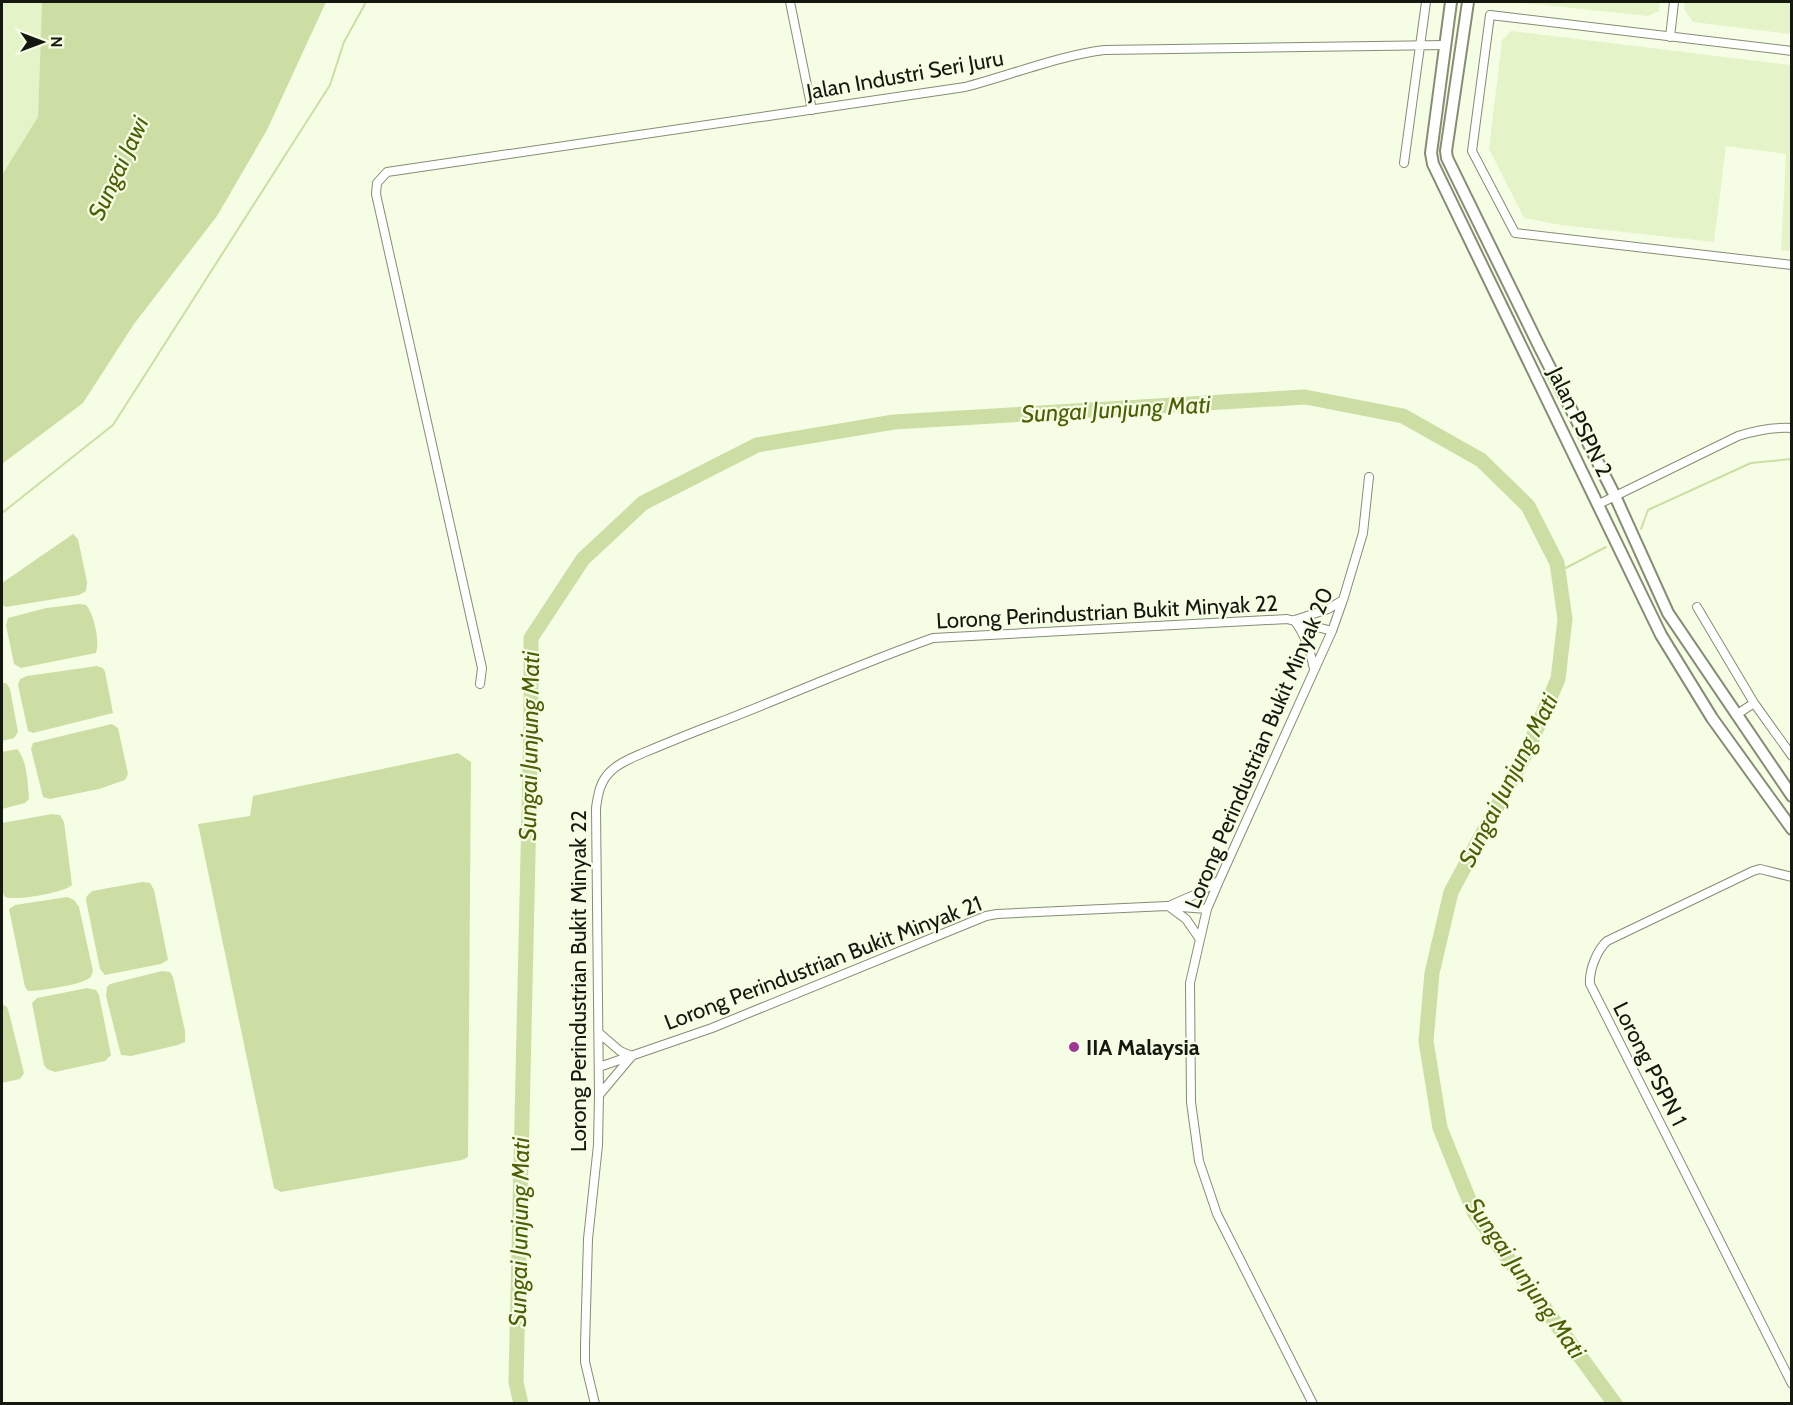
<svg xmlns="http://www.w3.org/2000/svg" width="1793" height="1405" font-family="Cabin,sans-serif">
<style>
.green{fill:#e5f3c8}
.water{fill:#ccdea4}
.lines{fill:none;stroke-linecap:round;stroke-linejoin:round}
.stream{stroke:#ccdea4;stroke-width:2}
.river{stroke:#ccdea4;stroke-width:15}
.street-casing{stroke:#858d75;stroke-width:10}
.secondary-casing{stroke:#858d75;stroke-width:14}
.street{stroke:#fff;stroke-width:8}
.secondary{stroke:#fff;stroke-width:10}
.poi-dot{fill:#a23697;stroke:#f5fee4;stroke-width:2}
.labels{text-anchor:middle;dominant-baseline:central;stroke-width:4.5;stroke-linejoin:round;paint-order:stroke}
.street-label{font-size:22px;fill:#15180f;stroke:#f5fee4}
.poi-label{font-size:22px;font-weight:bold;fill:#15180f;stroke:#f5fee4;text-anchor:start}
.water-label{font-size:24px;font-style:italic;fill:#4c5f04;stroke:#f5fee4}
</style>
<rect width="100%" height="100%" fill="#f5fee4"/>
<path class="green" d="M2,2H42L38,118L2,175Z
M1514,2H1660L1659,11L1648,16Z
M1685,2H1791V34L1693,22L1684,9Z
M1511,31L1791,65V251L1781,250L1786,154L1726,146L1714,242L1561,225L1524,218L1489,149L1502,40Z"/>
<path class="water" d="M42,2H326L267,130L217,216L134,324L83,403L2,464V175L38,117Z
M73,534L78,539L87,582L86,591L79,595L6,607L2,605V583Z
M79,604L86,605C94,614 100,641 96,653L21,668L14,664L6,625L8,618L46,608Z
M97,666L103,668L105,672L113,713L33,733L28,731L18,685L20,679L27,676Z
M2,682L7,684L10,689L18,732L14,738L2,741Z
M112,724L118,728L128,774L125,780L99,789L50,799L43,797L31,749L33,743Z
M17,749C27,759 28,785 29,799L25,803L2,809V752Z
M458,753L471,762L468,1157L462,1160L281,1192L274,1188L198,824L250,816L253,796Z
M52,814L60,815L64,822L72,885C63,893 16,901 5,897L2,891V823Z
M142,882L150,883L154,890L168,960L161,964L105,975L100,969L86,900L87,896L92,891Z
M67,897L74,900L79,907L93,971C91,976 92,977 88,979C79,985 39,991 28,991L25,987L9,909L15,905Z
M162,971L170,972L173,977L185,1031V1042L178,1045L131,1056L121,1055L106,996L107,987L110,984Z
M87,988L96,990L99,995L111,1055L105,1061L55,1072L47,1069L44,1065L32,1003L37,998Z
M2,1004L7,1007L9,1013L24,1073L20,1079L2,1083Z"/>
<g class="lines">
<path class="stream" d="M2,513L113,425L330,85L344,42L366,2
M1641,529L1648,510L1751,463L1792,459
M1558,572L1606,547"/>
<path class="river" d="M521,1404L516,1382L531,724V638L583,559L643,503L757,445L894,422L1305,397L1403,416L1481,460L1528,506L1557,563L1565,619L1558,679L1527,751L1451,892L1432,973L1426,1041L1440,1128L1474,1212L1615,1404"/>
<g class="street-casing">
<path id="street" d="M790,2L812,110
M1670,37L1674,2
M1792,51L1490,15L1472,151L1515,233L1792,265
M1404,163L1426,2
M1599,504L1738,436C1757,430 1772,427 1792,428
M1697,607L1754,703L1792,756
M1294,620C1306,636 1310,650 1314,669
M1295,620L1328,609L1343,600
M480,684L482,668L376,194L377,183L387,172L965,87C1011,75 1058,56 1104,50L1445,45
M1736,715L1754,703
M1792,877L1760,869L1753,871L1607,941C1597,950 1589,970 1590,984L1792,1384
M1171,905L1194,895L1219,881
M1171,908L1186,919L1199,938
M599,1033L620,1051L632,1056
M599,1067L712,1028L986,916L997,914L1167,906L1207,909
M600,1094L631,1057
M595,1404L585,1362V1346L588,1239L598,1145L599,1095L596,808C598,794 600,781 611,771C620,762 632,758 643,753C667,743 691,733 715,724C788,696 859,664 933,638L1287,619L1332,631
M1313,1404L1217,1214L1199,1161L1191,1102L1190,983L1207,909L1219,881L1332,631L1343,600L1363,533L1369,477"/>
</g>
<g class="secondary-casing">
<path id="secondary" d="M1451,2L1431,153L1433,164L1661,635L1712,718L1792,829
M1468,2L1446,151L1447,158L1539,346L1615,496L1668,613L1792,796"/>
</g>
<use href="#street" class="street"/>
<use href="#secondary" class="secondary"/>
</g>
<circle class="poi-dot" cx="1074" cy="1047" r="6"/>
<g class="labels">
<g class="street-label">
<text transform="translate(905 75) rotate(-10)">Jalan Industri Seri Juru</text>
<text transform="translate(1580 422) rotate(64)">Jalan PSPN 2</text>
<text transform="translate(1107 612) rotate(-3)">Lorong Perindustrian Bukit Minyak 22</text>
<text transform="translate(1259 748) rotate(-67)">Lorong Perindustrian Bukit Minyak 20</text>
<text transform="translate(823 963) rotate(-21)">Lorong Perindustrian Bukit Minyak 21</text>
<text transform="translate(578 981) rotate(-90)">Lorong Perindustrian Bukit Minyak 22</text>
<text transform="translate(1650 1064) rotate(63)">Lorong PSPN 1</text>
</g>
<g class="poi-label">
<text x="1086" y="1047">IIA Malaysia</text>
</g>
<g class="water-label">
<text transform="translate(118 168) rotate(-65)">Sungai Jawi</text>
<text transform="translate(1116 409) rotate(-3)">Sungai Junjung Mati</text>
<text transform="translate(529 746) rotate(-89)">Sungai Junjung Mati</text>
<text transform="translate(1508 780) rotate(-63)">Sungai Junjung Mati</text>
<text transform="translate(519 1232) rotate(-89)">Sungai Junjung Mati</text>
<text transform="translate(1526 1278) rotate(55)">Sungai Junjung Mati</text>
</g>
</g>
<rect width="1793" height="1405" fill="none" stroke="#15180f" stroke-width="6"/>
<g transform="translate(42 42) rotate(90)" stroke="#f5fee4" stroke-width="4.5" paint-order="stroke">
<path d="M0-4.5L10 22L0 15L-10 22Z" fill="#15180f"/>
<text y="-9" font-size="16" font-weight="bold" text-anchor="middle" fill="#15180f">N</text>
</g>
</svg>
